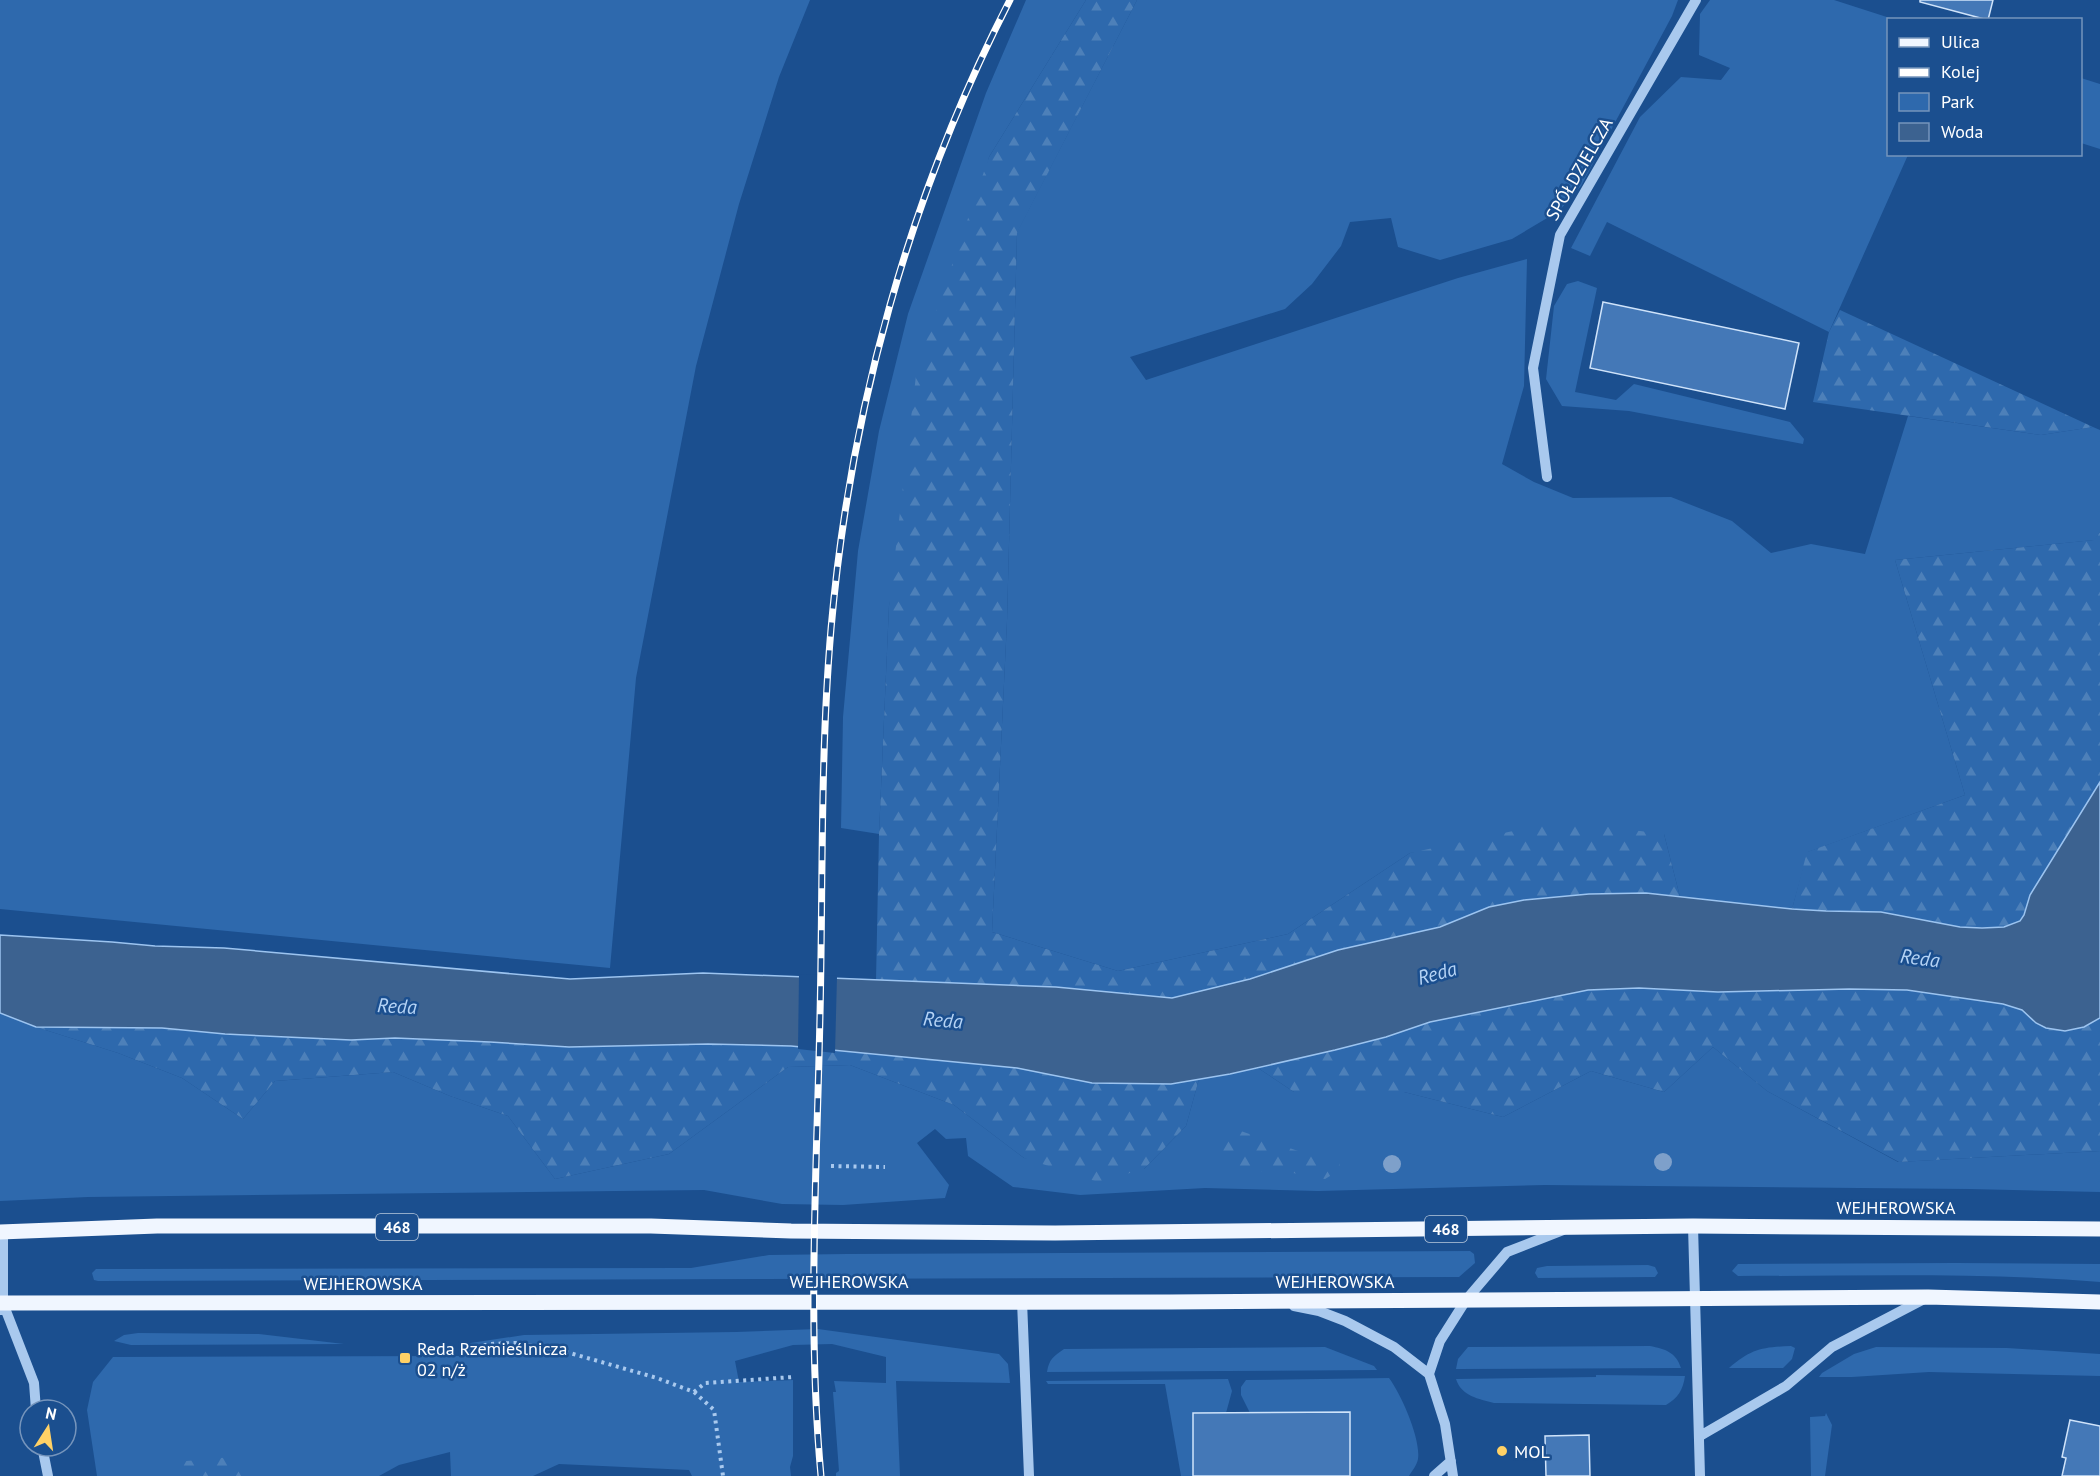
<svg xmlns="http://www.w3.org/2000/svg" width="2100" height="1476" font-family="'PT Sans',sans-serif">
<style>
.green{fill:#2e69ad}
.forest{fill:url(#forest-firs)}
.water{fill:#3c6290;stroke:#9cc4f0;stroke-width:1.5}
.pier{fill:#1b4f8f}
.building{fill:#4478b7;stroke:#cfe3fa;stroke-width:1.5}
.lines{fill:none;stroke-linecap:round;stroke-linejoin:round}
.path{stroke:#a9c9ee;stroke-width:4;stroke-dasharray:3 4.5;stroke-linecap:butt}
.minor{stroke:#a9c9ee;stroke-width:10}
.major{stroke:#f0f6ff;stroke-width:15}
.rail-casing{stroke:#fff;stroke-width:7}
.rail{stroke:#1b4f8f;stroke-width:4.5;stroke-dasharray:14;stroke-linecap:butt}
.tree{fill:#7ea0ca}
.poi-dot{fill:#ffd166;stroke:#1b4f8f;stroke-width:2}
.labels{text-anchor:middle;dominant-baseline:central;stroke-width:5;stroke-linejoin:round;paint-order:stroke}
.shield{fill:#1b4f8f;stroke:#bbcadd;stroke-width:1.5}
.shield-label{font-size:16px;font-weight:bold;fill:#fff}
.street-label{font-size:18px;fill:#fff;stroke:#1b4f8f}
.poi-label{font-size:18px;fill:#fff;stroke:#1b4f8f;text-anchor:start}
.water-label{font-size:20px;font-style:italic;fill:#b5d3f5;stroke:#1b4f8f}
</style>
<defs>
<pattern id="forest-firs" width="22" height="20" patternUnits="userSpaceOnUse" patternTransform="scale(1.5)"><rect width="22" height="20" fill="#2e69ad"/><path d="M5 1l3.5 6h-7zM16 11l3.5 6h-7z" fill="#4d80b9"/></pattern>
</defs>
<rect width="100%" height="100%" fill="#1b4f8f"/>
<path class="green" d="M0,0H810L779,77L739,204L696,366L636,678L610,968L0,909Z
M1026,0H1086L989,157L889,606L879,834L841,828L843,717L858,551L879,431L908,314L986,93Z
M1137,0H1678L1672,16L1581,186L1559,211L1512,239L1440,260L1398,247L1391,218L1350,222L1341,246L1312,284L1285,309L1130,357L1146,380L1458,278L1527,259L1524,386L1502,464L1534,482L1573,498L1671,497L1732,521L1771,553L1811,544L1865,554L1908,416L2041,435L2093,427L2100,430V532L2095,540L1895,560L1965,795L1808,852L1792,909L1680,897L1664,834L1410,853L1288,934L1118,971L992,932L1007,621L1017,232Z
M1710,0H1834L1893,19L1888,20V154L1908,155L1829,332L1607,222L1590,256L1571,248L1640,117L1681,77L1721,80L1730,68L1699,55L1700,14Z
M2081,78L2100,84V149L2081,143Z
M1578,281L1597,288L1575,392L1616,400L1634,384L1790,422L1804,439L1803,444L1629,411L1562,406L1546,379L1554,306L1567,284Z
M0,1013L36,1027L118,1053L182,1078L243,1119L275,1081L393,1072L450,1096L508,1116L555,1179L669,1154L788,1067L850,1065L954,1105L1024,1158L1144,1169L1186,1126L1199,1079L1258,1068L1294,1092H1404L1503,1117L1591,1071L1664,1092L1713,1047L1767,1091L1898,1162L2100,1151V1192L1969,1189L1545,1185L1318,1191L1205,1188L1080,1195L1013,1187L968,1156L966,1138L946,1139L935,1129L917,1143L949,1185L945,1198L843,1205L782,1204L704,1190L88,1197L0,1201Z
M1470,1251L1474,1254L1475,1263L1459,1277L98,1281L94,1280L92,1273L96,1269H118L691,1268L769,1255L847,1254Z
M1955,1263L2100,1264V1282C1980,1272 1858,1276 1738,1276L1732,1271L1738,1264Z
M1648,1265L1655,1267L1658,1273L1655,1277L1538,1278L1535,1273L1537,1268L1547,1266Z
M818,1329L999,1354L1008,1364L1010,1383L896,1381L900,1476H836V1473L839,1471L833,1392H836L834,1381L886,1383V1357L832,1344L793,1345L735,1361L739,1382L793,1380V1456L790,1467L791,1476H692L689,1470L559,1464L533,1476H451L450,1452L399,1465L379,1476H97L87,1410L93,1382L113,1357L463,1356L464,1344L524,1335L736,1332Z
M138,1333L259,1334L344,1344L131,1345L114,1341L124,1335Z
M1650,1346C1665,1349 1676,1352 1681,1368L1456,1369L1458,1359L1468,1347Z
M1791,1346L1795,1348L1792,1359L1783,1368H1729C1751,1349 1762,1347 1791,1346Z
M1325,1347L1374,1366L1377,1370L1047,1372C1049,1359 1054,1356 1064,1349Z
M1876,1347L2007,1348L2100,1354V1376L1929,1372L1852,1377H1819L1822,1373L1854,1354Z
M1596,1375L1685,1376C1683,1390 1678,1398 1666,1405L1494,1403C1479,1399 1461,1396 1456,1379L1596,1377Z
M1389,1378C1401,1394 1421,1439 1418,1459C1417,1465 1412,1471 1409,1476H1350L1250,1413L1241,1395V1387L1246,1380Z
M1228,1379L1232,1391L1226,1413H1193V1476H1181L1165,1384H1048L1046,1381Z
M1826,1413L1832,1425L1825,1476H1811L1810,1417L1825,1416Z"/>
<path class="forest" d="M1086,0H1137L1017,233L1007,621L992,932L1118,971L1288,934L1410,853L1560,821L1664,834L1680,897L1645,893L1589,894L1524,900L1489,907L1440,927L1338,950L1250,979L1172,998L1056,987L876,981L879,834L889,606L917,367L989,157Z
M1840,310L2093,427L2041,435L1813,402L1829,332Z
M2100,532V782L2030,895L2024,915L2020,921L2004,927H1960L1928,922L1792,909L1807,852L1965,795L1895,560L2094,540Z
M1639,988L1718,992L1849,989L1907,990L2003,1004L2022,1010L2036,1023L2084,1027L2100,1018V1151L1899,1162L1767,1091L1713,1047L1664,1092L1591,1071L1503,1117L1404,1092H1294L1258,1068L1386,1037L1430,1022L1498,1007L1588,990Z
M36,1027L162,1028L225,1034L351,1040L395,1038L490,1042L569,1047L708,1044L791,1046L1017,1068L1092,1083L1171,1084L1199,1079L1186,1126L1144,1169L1098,1182L1024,1158L954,1105L850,1065L788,1067L669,1154L555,1179L508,1116L450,1096L393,1072L275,1081L243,1119L182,1078L118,1053Z
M1238,1130L1298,1151L1338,1152L1340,1170L1325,1179L1277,1170L1236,1174L1219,1150Z
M232,1457L255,1476H175V1462Z"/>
<path class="water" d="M2100,782V1018L2084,1027L2065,1031L2046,1028L2036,1023L2022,1010L2003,1004L1907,990L1849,989L1718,992L1639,988L1588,990L1430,1022L1386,1037L1335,1050L1230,1074L1171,1084L1092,1083L1017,1068L791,1046L708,1044L569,1047L490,1042L395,1038L351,1040L225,1034L162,1028L36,1027L0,1013V935L112,942L155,946L224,948L570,979L703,973L1056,987L1172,998L1250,979L1338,950L1440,927L1489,907L1524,900L1589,894L1646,893L1792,909L1826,911L1881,912L1960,927L1982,928L2004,927L2020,921L2024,915L2030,895Z"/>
<path class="pier" d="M799,974L837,976L835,1053L798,1049Z"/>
<path class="building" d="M1920,0H1993L1988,20L1920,2Z
M1603,302L1799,343L1785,409L1590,368Z
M1350,1412V1476H1193V1413Z
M2070,1420L2100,1426V1476H2062L2066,1458L2062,1457Z
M1589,1435L1590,1476H1546L1545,1436Z"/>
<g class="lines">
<path class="path" d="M831,1166L885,1167
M462,1351L489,1344L516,1343L563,1351L657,1378L694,1392L714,1410L723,1476
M694,1392L705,1383L793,1377"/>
<path class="minor" d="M1547,477L1533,368L1560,235L1696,0
M1693,1226L1700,1476
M1022,1301L1029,1476
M3,1303L34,1383L36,1410
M1294,1306L1319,1311L1345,1321L1394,1347L1429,1374L1445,1424L1453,1476
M1,1310L3,1303V1232
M1429,1374L1440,1341L1466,1300L1507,1252L1563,1230
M1700,1436L1786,1386L1832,1347L1924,1299
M42,1446L48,1476
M1434,1476L1451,1461"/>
<path class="major" d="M0,1232L157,1226H651L791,1231L1055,1233L1693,1226L2100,1229
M0,1303L1170,1302L1928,1297L2100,1302"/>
<g class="rail-casing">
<path id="rail" d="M821,1476C807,1323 817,1168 820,1015C823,886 820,757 831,629C850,410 909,196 1010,0"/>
</g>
<use href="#rail" class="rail"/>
</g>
<g class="tree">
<circle cx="1663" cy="1162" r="9"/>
<circle cx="1392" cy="1164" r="9"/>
</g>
<g class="poi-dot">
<rect x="399" y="1352" width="12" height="12" rx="3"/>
<circle cx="1502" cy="1451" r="6"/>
</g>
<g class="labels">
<g class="shield">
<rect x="376" y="1214" width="42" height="26" rx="4.5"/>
<rect x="1425" y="1216" width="42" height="26" rx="4.5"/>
</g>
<g class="shield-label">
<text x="397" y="1227">468</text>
<text x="1446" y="1229">468</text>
</g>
<g class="street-label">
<text transform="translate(1579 169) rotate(-60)">SPÓŁDZIELCZA</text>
<text x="1896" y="1207">WEJHEROWSKA</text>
<text x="849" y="1281">WEJHEROWSKA</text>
<text x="1335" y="1281">WEJHEROWSKA</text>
<text x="363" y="1283">WEJHEROWSKA</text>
</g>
<g class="poi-label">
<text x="417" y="1348">Reda Rzemieślnicza<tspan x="417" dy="21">02 n/ż</tspan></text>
<text x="1514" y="1451">MOL</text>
</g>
<g class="water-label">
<text transform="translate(1920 958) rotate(7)">Reda</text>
<text transform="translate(1437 973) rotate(-15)">Reda</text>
<text transform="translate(397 1006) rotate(3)">Reda</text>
<text transform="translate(943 1020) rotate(5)">Reda</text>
</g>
</g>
<rect x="1887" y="18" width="195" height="138" fill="#1b4f8f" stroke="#7695bc" stroke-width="1.5"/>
<rect x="1899" y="38" width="30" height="9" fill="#f0f6ff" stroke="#7695bc" stroke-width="1.5"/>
<text x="1941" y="48" font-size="18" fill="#ffffff">Ulica</text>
<rect x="1899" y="68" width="30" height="9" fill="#ffffff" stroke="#7695bc" stroke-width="1.5"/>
<text x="1941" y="78" font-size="18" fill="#ffffff">Kolej</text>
<rect x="1899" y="93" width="30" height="18" fill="#2e69ad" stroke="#7695bc" stroke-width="1.5"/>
<text x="1941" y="108" font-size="18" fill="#ffffff">Park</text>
<rect x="1899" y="123" width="30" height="18" fill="#3c6290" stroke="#7695bc" stroke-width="1.5"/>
<text x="1941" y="138" font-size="18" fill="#ffffff">Woda</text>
<g transform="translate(48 1428) rotate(12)"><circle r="28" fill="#1b4f8f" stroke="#7695bc" stroke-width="1.5"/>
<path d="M0-4.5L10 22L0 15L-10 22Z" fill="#ffd166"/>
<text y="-9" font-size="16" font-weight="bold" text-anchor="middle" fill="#ffffff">N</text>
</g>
</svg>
